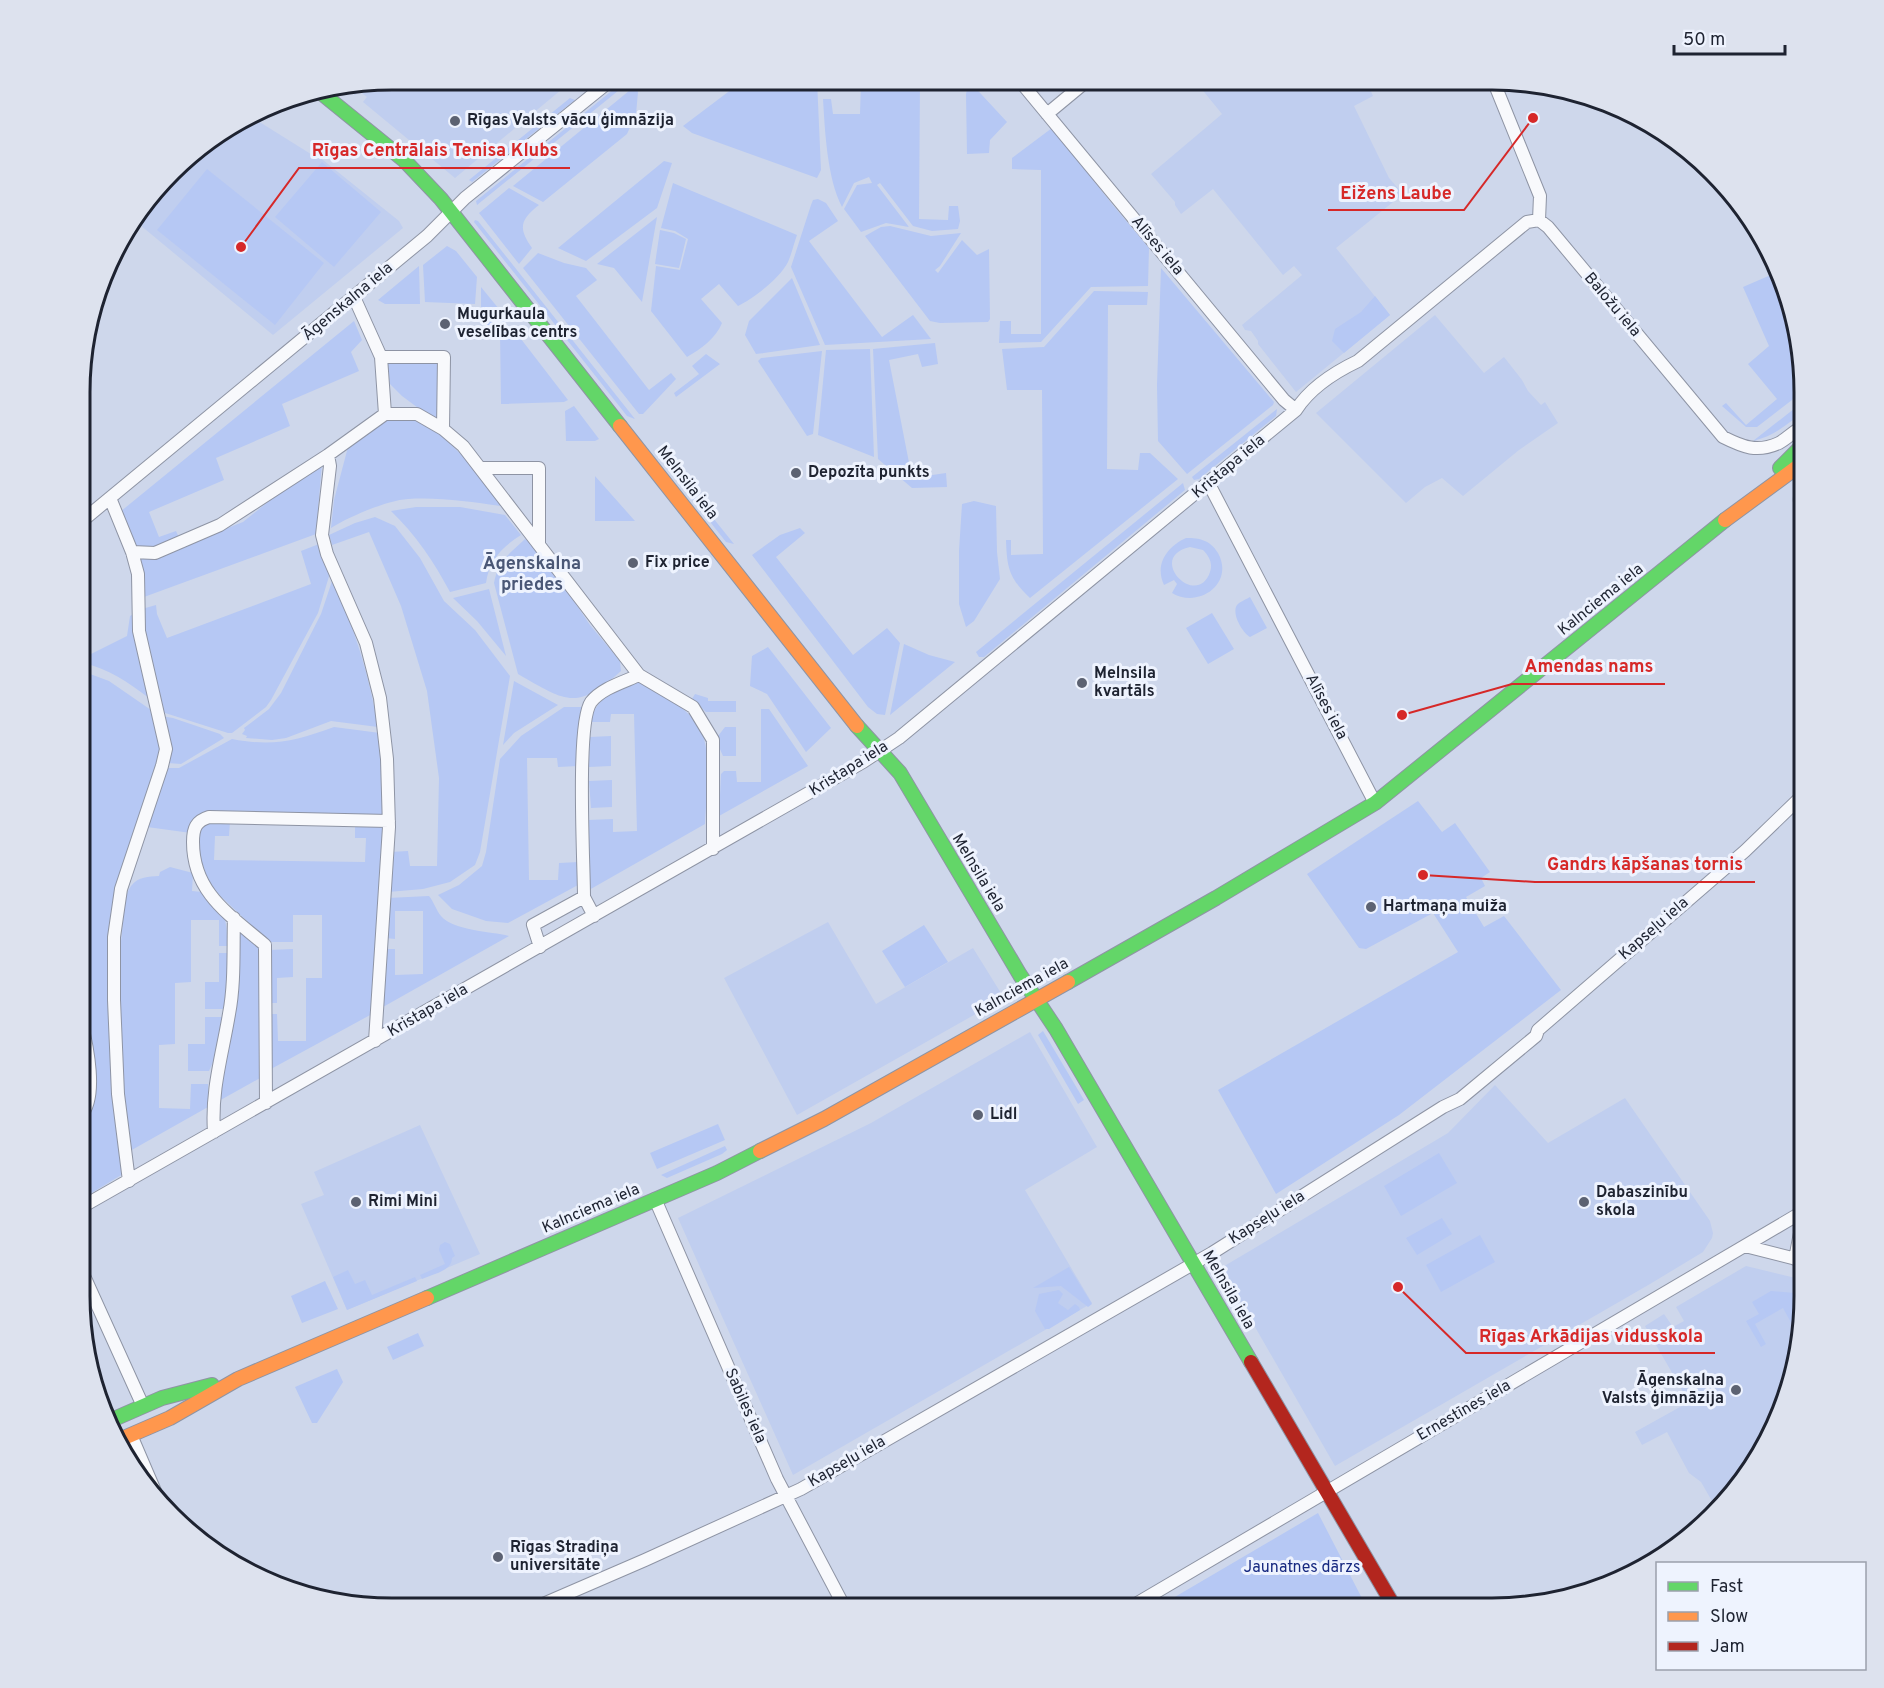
<svg xmlns="http://www.w3.org/2000/svg" width="1884" height="1688" font-family="Overpass,sans-serif">
<style>
.built{fill:#c0ceef}
.green{fill:#b6c8f4;fill-rule:evenodd}
.lines{fill:none;stroke-linecap:round;stroke-linejoin:round}
.street-casing{stroke:#8e94a4;stroke-width:14}
.fast-casing{stroke:#8e94a4;stroke-width:16}
.slow-casing{stroke:#8e94a4;stroke-width:16}
.jam-casing{stroke:#8e94a4;stroke-width:16}
.street{stroke:#f8f9fc;stroke-width:12}
.fast{stroke:#63d668;stroke-width:14}
.slow{stroke:#ff974d;stroke-width:14}
.jam{stroke:#b3261e;stroke-width:14}
.poi-dot{fill:#5c6272;stroke:#eef3fe;stroke-width:2}
.labels{text-anchor:middle;dominant-baseline:central;stroke-width:6;stroke-linejoin:round;paint-order:stroke}
.poi-label{font-size:16px;font-weight:bold;fill:#1e2331;stroke:#eef3fe;text-anchor:start}
.street-label{font-size:16px;fill:#1e2331;stroke:#eef3fe}
.park-label{font-size:16px;fill:#172980;stroke:#eef3fe}
.neighbourhood-label{font-size:18px;font-weight:bold;fill:#4a5776;stroke:#eef3fe}
.rim{fill:none;stroke:#1e2331;stroke-width:3}
.leader{fill:none;stroke:#d62828;stroke-width:2}
.callout-dot{fill:#d62828;stroke:#eef3fe;stroke-width:2}
.callout-label{font-size:18px;text-anchor:middle;font-weight:bold;fill:#d62828;stroke:#eef3fe;stroke-width:6;stroke-linejoin:round;paint-order:stroke}
</style>
<rect width="100%" height="100%" fill="#ced7eb"/>
<path class="built" d="M392,80H573L455,178L363,102L367,97L363,94L360,91L355,95L349,90L354,86Z
M1208,80H1366L1373,96L1354,106L1389,178L1403,194L1336,248L1390,315L1296,392L1258,344V341L1251,331L1245,330L1242,325L1302,275L1294,266L1283,275L1213,189L1181,214L1175,205V202L1151,174L1222,114L1200,87Z
M253,118L314,156H318L399,221L403,228L273,335L134,220L186,157Z
M1435,315L1484,373L1504,357L1522,380L1528,391L1541,405L1545,402L1558,423L1519,450L1463,496L1442,478L1425,487L1406,503L1316,413Z
M828,922L876,1004L973,948L1004,998L797,1115L724,978Z
M1030,1032L1097,1147L1025,1190L1092,1303L793,1475L678,1218L871,1123Z
M1495,1085L1548,1143L1625,1098L1710,1221L1713,1233L1712,1238L1703,1252L1650,1284L1335,1466L1221,1268L1448,1133Z
M420,1125L480,1254L347,1310L301,1204L324,1195L314,1172Z
M1746,1266L1804,1280V1297L1794,1377L1772,1434L1716,1508L1701,1482L1689,1473L1667,1432L1642,1445L1635,1432L1689,1402L1645,1326L1664,1314L1673,1327L1684,1321L1676,1307Z"/>
<path class="green" d="M625,80L629,82L477,205L476,201Z
M744,80H817L821,170L817,178L692,133L683,126Z
M861,80H920L919,219L948,220L949,206H958L960,221L958,229L932,231L913,226L880,183L877,185L909,227L886,223L861,232L844,209L857,185L872,183L869,177L854,183L842,207C827,178 825,131 823,99H831L833,114H860Z
M969,81L1007,122L990,140L989,153L967,154L966,94Z
M635,86L638,92L636,114L627,134L543,202L513,186Z
M570,98L575,100L472,182L469,180Z
M1052,128L1112,204L1149,248L1148,286L1091,287L1041,342L999,343L1000,321H1011V334H1041V170L1012,169V158Z
M664,161L672,163L657,208L586,261L558,248Z
M322,162L381,212L334,267L275,217Z
M207,169L324,263L275,325L157,230Z
M673,183L797,235C794,243 792,253 788,262C780,278 754,298 738,306L719,284L701,299L722,323C716,338 701,349 687,357L651,311L656,266L680,270L688,239L675,231L661,228Z
M509,188L539,205C520,220 518,228 532,248L519,264L479,213Z
M818,199L826,203L838,221L809,241L882,337L913,315L931,339L825,345L791,267L811,205L813,200Z
M657,217L642,302L614,268L597,264Z
M475,220L478,221L635,419L627,416L474,222Z
M890,226L931,236L961,233L940,266L935,270L938,273L962,240L977,255L989,249L990,319L988,322L940,323L930,321L865,236L881,227Z
M660,230L674,233L686,239L679,268L655,264Z
M447,246L456,251L477,277L475,304L425,302L423,265Z
M538,253L564,263L586,268L597,280L576,296L649,390L671,373L676,379L643,414H639L523,268Z
M419,266L420,304H385L378,300Z
M1161,268L1274,402L1273,405L1187,474L1158,441L1157,385Z
M1780,271L1804,371V380L1792,400L1757,427H1746L1722,406L1726,403L1746,425L1777,399L1748,364L1769,346L1743,287Z
M792,278L820,345L756,354L745,335L749,321Z
M481,287L508,320L497,325H481Z
M1094,291L1148,292L1147,305H1108L1107,469L1138,470L1140,453H1150L1178,479L1030,598C1009,578 1007,568 1006,540H1011V555L1043,554L1042,390H1007L1002,349L1044,347Z
M1375,296L1390,315L1344,353L1332,341L1335,329L1361,312Z
M354,321L362,340L351,352L359,371L282,404L290,426L216,458L224,480L149,512L159,537L176,531L180,540L153,550L133,548L120,512Z
M511,326L568,400L564,402L501,404L500,332Z
M935,343L938,364L922,367L918,354L889,360L912,478L946,473L947,487L912,488L878,459L873,349Z
M870,349L874,457L818,435L826,350Z
M822,351L813,434L807,436L758,361L761,358Z
M706,354L720,364L676,397L674,393L699,374L692,366Z
M385,360H443L441,425L402,396L390,384Z
M1804,401V411C1788,424 1774,436 1753,441Z
M574,406L599,439L595,441H566L565,411Z
M1277,409L1276,416L1199,479L1194,480L1192,477Z
M414,420L441,435L474,467L501,506C470,502 440,497 408,499C388,500 348,517 331,528L334,500L348,447L385,421Z
M665,458L734,544L726,542L662,461Z
M322,463L316,534L144,597L136,557L156,556L243,522L279,493Z
M595,476L635,521H595Z
M1183,483L1185,490L984,657H979L976,652Z
M974,501L996,506L997,552L1000,579L974,621L966,627L959,604V551L962,504Z
M416,507H460L505,515L521,535C502,547 489,560 486,583L450,592C434,562 416,535 391,511Z
M375,517L395,526L420,558L444,601L475,630L510,676L480,852L475,865L450,882L423,889L388,892L390,852L408,851L410,866H437L439,778L427,691L401,606L369,532L332,545L329,535L355,523Z
M800,528L805,533L776,557L853,655L887,628L900,643L885,715L877,714L868,707L752,555L780,535Z
M1186,538C1200,538 1210,540 1218,553C1235,584 1198,609 1172,593L1177,584L1174,580L1164,585C1154,564 1168,546 1186,538ZM1190,547L1203,550C1209,556 1213,563 1210,572C1197,610 1145,557 1190,547Z
M525,539L532,544L563,585L590,625L620,661L621,671C576,711 567,702 518,674L494,583C498,561 509,554 525,539Z
M319,544L330,573L318,613L271,700L266,707L232,733H228L162,712L144,631L142,609L156,605L157,614L167,638L311,584L301,551Z
M333,578C354,628 369,674 378,727L331,721L286,738L272,740L246,738L247,736L242,734L245,730L244,728L269,709L281,693L321,614Z
M489,589L506,656L477,621L453,598Z
M1250,597L1267,628L1250,637C1243,633 1231,614 1237,605C1239,602 1247,599 1250,597Z
M135,613L149,698C128,682 109,669 83,663L91,654L127,636L130,616Z
M1212,613L1234,649L1208,664L1186,628Z
M904,644L929,655L955,662L890,715Z
M768,647L831,728L806,752L767,694L750,686L752,656Z
M82,671L109,681L151,710L159,740L160,753L156,774L131,838L120,878L109,941V1016L113,1080L123,1174L80,1200L81,1122L87,1115L92,1044L81,1010Z
M514,681L558,705L514,733L503,745Z
M643,682C662,693 682,705 696,722C714,744 706,797 705,824L589,890L588,820L613,819V832L637,831L634,714H611L610,722H591C595,697 619,686 643,682Z
M695,694L708,698V701H736V712H706L692,699Z
M564,707H586L578,766L558,767L557,758H527L529,880H558L559,863L579,862L578,885L508,923L486,921L452,909L438,895L459,885L482,866L486,852L500,759L521,736Z
M761,709H769L808,766L719,816L721,774L724,771H736L737,782H761Z
M161,716L173,718L220,734L224,738L181,764L168,763Z
M334,727L380,733L385,818L217,813L191,833L147,827L166,768H179L232,739C273,747 295,741 334,727Z
M725,727H736V756H723L719,747L718,736Z
M611,736V766L589,767L590,737Z
M612,780V807L591,808L589,781Z
M1418,801L1442,832L1455,823L1490,872L1481,878L1485,886L1466,897L1484,927L1504,916L1561,990L1399,1115L1276,1194L1218,1090L1458,952L1433,913L1366,949L1359,948L1307,874Z
M230,822L229,836H215L214,860L365,862L366,838H355V824H385L372,1014L271,1069L270,1014H277L278,1041H306V978H322V915H293V942H269L211,887L200,868L198,832L203,823Z
M170,867L193,873L192,891L202,892C223,915 228,913 227,946H219V920H191V982L175,983V1044L159,1045V1108L190,1109L191,1084H208V1107L130,1151C120,1076 114,997 123,922C124,911 124,895 131,886C139,876 148,877 159,876L160,872Z
M429,896C434,902 436,910 441,916C454,931 490,931 509,936L383,1007L385,949H395V975L423,974V911H395V939L386,938L388,898Z
M924,925L948,962L905,987L882,951Z
M238,930L263,948L262,1077L217,1102Z
M293,949V977L277,978V1003H270L269,950Z
M219,953H228L226,1009H205V982H219Z
M205,1017H225L215,1058L209,1071H188V1044H205Z
M1043,1031L1084,1100L1078,1104L1038,1035Z
M718,1124L725,1140L657,1169L650,1153Z
M725,1146L727,1150L722,1154L667,1178L661,1175Z
M1439,1153L1457,1183L1401,1216L1384,1186Z
M1442,1218L1452,1234L1417,1255L1406,1238Z
M1480,1235L1495,1262L1441,1292L1426,1265Z
M445,1242L450,1244L455,1256L452,1258C452,1271 433,1274 422,1279L420,1275L445,1264L439,1250L440,1245Z
M1069,1267L1092,1304L1088,1307L1061,1286L1033,1288Z
M348,1270L355,1284L365,1280L372,1295L415,1277L417,1281L347,1310L333,1277Z
M325,1281L338,1309L302,1323L291,1296Z
M1059,1290L1063,1294L1058,1303L1068,1310L1075,1304L1079,1307L1080,1310L1049,1329H1045L1035,1311L1039,1294Z
M1771,1291L1794,1293L1803,1307L1799,1337L1783,1308L1755,1324L1766,1344L1761,1347L1746,1321L1759,1314L1752,1302Z
M418,1333L424,1346L393,1360L387,1347Z
M337,1369L343,1382L317,1423H312L295,1387Z
M1318,1513L1366,1606L1369,1608H1156Z"/>
<g class="lines">
<g class="street-casing">
<path id="street" d="M1019,80L1284,400L1296,410
M1493,80L1540,196L1539,220
M1047,114L1088,80
M1539,220L1548,227L1723,437C1743,447 1757,453 1779,443C1788,438 1795,430 1804,426
M354,297L381,357L385,414L328,455L330,466L322,535L327,554L366,643L380,698L387,759L389,827L375,1041
M381,357H444L443,429L417,414H385
M443,429L463,446L639,675C624,682 602,688 591,702C576,723 584,864 584,897L594,916
M480,468H539V544
M1209,484L1375,803
M1804,485C1797,495 1800,507 1804,518
M110,498L132,552L138,574L139,631L166,749L162,766L121,889L114,937V1000L118,1094L129,1181
M82,521L427,236L465,198L611,80
M132,552L155,553L220,525L328,455
M639,675L693,707L713,740V849
M540,947L533,925L584,897
M266,1103L265,945C230,915 193,893 193,842C193,828 196,821 209,817L389,821
M81,1115C98,1097 87,1045 81,1022
M214,1132C211,1090 222,1056 229,1014C235,983 233,950 234,918
M655,1199L777,1479L845,1608
M80,1208L863,762L899,738L1296,410C1310,388 1335,372 1358,361L1527,222L1539,220
M1745,1246L1804,1261
M1795,1259L1800,1233V1214
M80,1267L143,1406
M131,1435L161,1505
M534,1608L645,1560L801,1489L1212,1253L1443,1107L1460,1099L1536,1036L1538,1030L1745,851L1804,794
M1129,1608L1804,1211"/>
</g>
<g class="fast-casing">
<path id="fast" d="M319,91L404,160L441,199L620,426
M1780,468L1804,444
M857,726L900,773L1020,975L1056,1029L1251,1362
M1068,982L1216,898L1375,803L1725,520
M427,1298L717,1173L760,1151
M107,1422L162,1398L212,1385"/>
</g>
<g class="slow-casing">
<path id="slow" d="M620,426L857,726
M1725,520L1804,462
M760,1151L824,1119L1068,982
M119,1440L170,1418L238,1379L427,1298"/>
</g>
<g class="jam-casing">
<path id="jam" d="M1251,1362L1395,1608"/>
</g>
<use href="#street" class="street"/>
<use href="#fast" class="fast"/>
<use href="#slow" class="slow"/>
<use href="#jam" class="jam"/>
</g>
<g class="poi-dot">
<circle cx="455" cy="121" r="6"/>
<circle cx="445" cy="324" r="6"/>
<circle cx="796" cy="473" r="6"/>
<circle cx="633" cy="563" r="6"/>
<circle cx="1082" cy="683" r="6"/>
<circle cx="1371" cy="907" r="6"/>
<circle cx="978" cy="1115" r="6"/>
<circle cx="356" cy="1202" r="6"/>
<circle cx="1584" cy="1202" r="6"/>
<circle cx="1736" cy="1390" r="6"/>
<circle cx="498" cy="1557" r="6"/>
</g>
<g class="labels">
<g class="poi-label">
<text x="467" y="121">Rīgas Valsts vācu ģimnāzija</text>
<text x="457" y="315">Mugurkaula<tspan x="457" dy="18">veselības centrs</tspan></text>
<text x="808" y="473">Depozīta punkts</text>
<text x="645" y="563">Fix price</text>
<text x="1094" y="674">Melnsila<tspan x="1094" dy="18">kvartāls</tspan></text>
<text x="1383" y="907">Hartmaņa muiža</text>
<text x="990" y="1115">Lidl</text>
<text x="1596" y="1193">Dabaszinību<tspan x="1596" dy="18">skola</tspan></text>
<text x="368" y="1202">Rimi Mini</text>
<text x="1724" y="1381" text-anchor="end">Āgenskalna<tspan x="1724" dy="18">Valsts ģimnāzija</tspan></text>
<text x="510" y="1548">Rīgas Stradiņa<tspan x="510" dy="18">universitāte</tspan></text>
</g>
<g class="street-label">
<text transform="translate(1157 246) rotate(50)">Alīses iela</text>
<text transform="translate(348 302) rotate(-40)">Āgenskalna iela</text>
<text transform="translate(1612 305) rotate(50)">Baložu iela</text>
<text transform="translate(1229 467) rotate(-40)">Kristapa iela</text>
<text transform="translate(687 483) rotate(52)">Melnsila iela</text>
<text transform="translate(1601 600) rotate(-39)">Kalnciema iela</text>
<text transform="translate(1326 707) rotate(62)">Alīses iela</text>
<text transform="translate(849 769) rotate(-32)">Kristapa iela</text>
<text transform="translate(978 873) rotate(59)">Melnsila iela</text>
<text transform="translate(1654 929) rotate(-41)">Kapseļu iela</text>
<text transform="translate(1022 988) rotate(-29)">Kalnciema iela</text>
<text transform="translate(428 1011) rotate(-30)">Kristapa iela</text>
<text transform="translate(591 1209) rotate(-23)">Kalnciema iela</text>
<text transform="translate(1267 1218) rotate(-32)">Kapseļu iela</text>
<text transform="translate(1228 1290) rotate(60)">Melnsila iela</text>
<text transform="translate(745 1406) rotate(66)">Sabiles iela</text>
<text transform="translate(1464 1411) rotate(-30)">Ernestīnes iela</text>
<text transform="translate(847 1462) rotate(-30)">Kapseļu iela</text>
</g>
<g class="park-label">
<text x="1302" y="1568">Jaunatnes dārzs</text>
</g>
<g class="neighbourhood-label">
<text x="532" y="564">Āgenskalna<tspan x="532" dy="21">priedes</tspan></text>
</g>
</g>
<path d="M0 0H1884V1688H0ZM392 90H1492A302 302 0 0 1 1794 392V1296A302 302 0 0 1 1492 1598H392A302 302 0 0 1 90 1296V392A302 302 0 0 1 392 90Z" fill="#dde2ee" fill-rule="evenodd"/>
<path class="rim" d="M392 90H1492A302 302 0 0 1 1794 392V1296A302 302 0 0 1 1492 1598H392A302 302 0 0 1 90 1296V392A302 302 0 0 1 392 90Z"/>
<path class="leader" d="M241 247L299 168H570M1533 118L1464 210H1328M1402 715L1512 684H1665M1423 875L1535 882H1755M1398 1287L1466 1353H1715"/>
<g class="callout-dot">
<circle cx="241" cy="247" r="6"/>
<circle cx="1533" cy="118" r="6"/>
<circle cx="1402" cy="715" r="6"/>
<circle cx="1423" cy="875" r="6"/>
<circle cx="1398" cy="1287" r="6"/>
</g>
<g class="callout-label">
<text x="435" y="156">Rīgas Centrālais Tenisa Klubs</text>
<text x="1396" y="199">Eižens Laube</text>
<text x="1589" y="672">Amendas nams</text>
<text x="1645" y="870">Gandrs kāpšanas tornis</text>
<text x="1591" y="1342">Rīgas Arkādijas vidusskola</text>
</g>
<rect x="1656" y="1562" width="210" height="108" fill="#eef3fe" stroke="#9ba0ac" stroke-width="1.5"/>
<rect x="1668" y="1582" width="30" height="9" fill="#63d668" stroke="#9ba0ac" stroke-width="1.5"/>
<text x="1710" y="1592" font-size="18" fill="#1e2331">Fast</text>
<rect x="1668" y="1612" width="30" height="9" fill="#ff974d" stroke="#9ba0ac" stroke-width="1.5"/>
<text x="1710" y="1622" font-size="18" fill="#1e2331">Slow</text>
<rect x="1668" y="1642" width="30" height="9" fill="#b3261e" stroke="#9ba0ac" stroke-width="1.5"/>
<text x="1710" y="1652" font-size="18" fill="#1e2331">Jam</text>
<path d="M1674 45v9h111v-9" fill="none" stroke="#1e2331" stroke-width="3"/>
<text x="1683" y="45" font-size="18" fill="#1e2331" stroke="#eef3fe" stroke-width="4.5" paint-order="stroke">50 m</text>
</svg>
